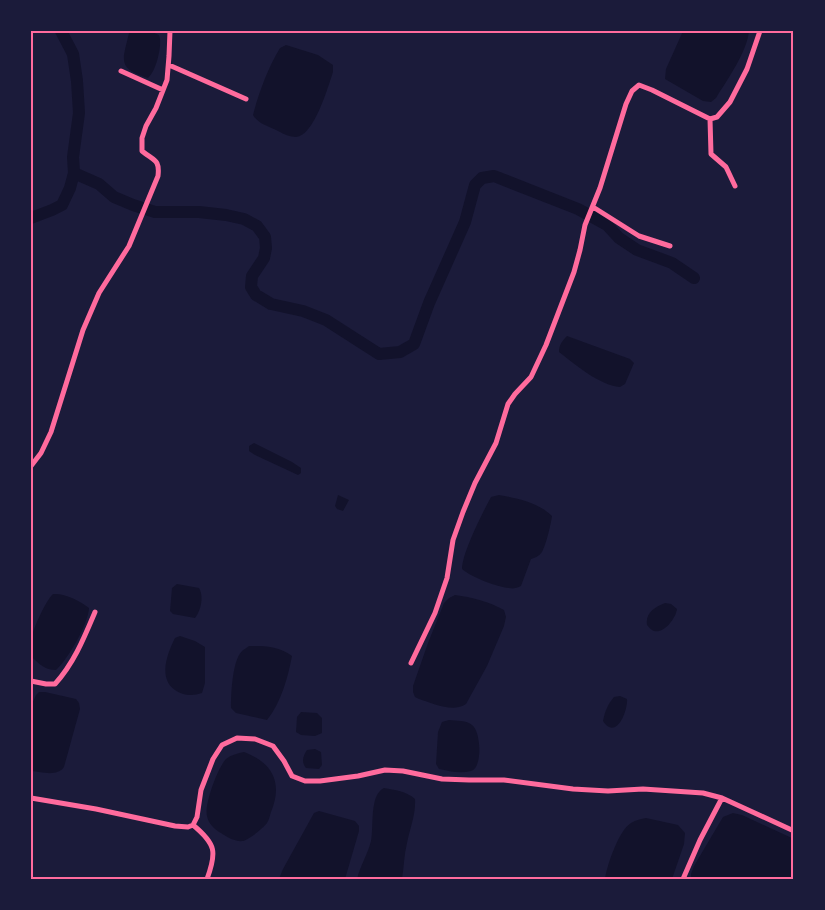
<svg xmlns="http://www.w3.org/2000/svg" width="825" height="910" font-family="'Space Grotesk',sans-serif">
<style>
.water{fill:#12122b}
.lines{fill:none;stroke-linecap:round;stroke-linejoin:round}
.canal{stroke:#12122b;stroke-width:12}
.minor{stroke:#ff6b9d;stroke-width:5}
.neatline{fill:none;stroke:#ff6b9d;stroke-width:2}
</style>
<rect width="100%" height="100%" fill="#1b1b3a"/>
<path class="water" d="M130,31H150L159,35C163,44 156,72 148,78C116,68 123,60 129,33Z
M683,31H749C747,52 727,80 716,98L711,102L703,101L665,79L666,69Z
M286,45L318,55L333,65V72C328,87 314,136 296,137C291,137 283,134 278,131C268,126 258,124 253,115C259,92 268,68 280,48Z
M567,336L630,359L634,363L625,384L620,387C599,385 576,365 559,352C559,345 562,341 567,336Z
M254,443L292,462L301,468V473L298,475L255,455L249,451V446Z
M338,495L349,500L343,511L337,509L335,506Z
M499,495C516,498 538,502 552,516C551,524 546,545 542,552C539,556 535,558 531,559L521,586C517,588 513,589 509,588C497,587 471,577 462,569C462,553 483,512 491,497Z
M177,584L199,588C204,596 201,611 195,618L173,614L170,611L172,588Z
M53,594C65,593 80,601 89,608C88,625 68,659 56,670C45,670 39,664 31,656C31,651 31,645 31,640C32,631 46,600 53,594Z
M455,595C471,597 490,602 504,610L506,617L504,626L487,666L466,704C453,713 432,703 419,699L415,697L413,692V686L428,643L444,603L449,598Z
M665,603L671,604L677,609C676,618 664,634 654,631C651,630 649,627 647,625C645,613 655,607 665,603Z
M180,636L195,641L205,647V683L202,693C193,696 183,696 175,690C158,678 167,654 175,638Z
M249,646C264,646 279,646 292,656C288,677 281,703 267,720L236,713L231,708C231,695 232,661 242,651C244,649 247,648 249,646Z
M39,692H45L76,699L79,703L80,709L64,767C57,777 42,772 31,771V706L36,695Z
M620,696L627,699C628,711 616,741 603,721C605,711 608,704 614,697Z
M301,712L317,713L322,718V733L315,736L301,735L296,732L297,717Z
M449,720C456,721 467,720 472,725C481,731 483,768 471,771C460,774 449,771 439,769L436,764L438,732L442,722Z
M315,749L321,752L322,765L319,769L306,768C301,762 303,756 307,750Z
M244,752C273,763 283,783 271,812C270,815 269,820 267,823C263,828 249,840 243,841C235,842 227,837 221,833C215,830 208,823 207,816C204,805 218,767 226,759C231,755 238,753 244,752Z
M384,788C395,790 406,791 415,799C416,814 410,828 407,843C404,855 404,867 402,879H357C360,866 368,854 371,841C374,827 369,795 384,788Z
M319,811L355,821L359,826V831L345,879H279L283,869L314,813Z
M733,813L742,815L794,839V879H691V874L694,866L723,817Z
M646,818L678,825L685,833L684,844L672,879H605C607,865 619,830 631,823C636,820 641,819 646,818Z"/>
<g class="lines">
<path class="canal" d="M74,173L99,184L114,197L133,205L155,212H199L226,215L244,219L257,226L265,237L266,248L264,258L252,276L251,287L256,295L271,304L303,311L326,320L379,354L400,352L414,344L429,303L465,222L475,185L482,178L494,176L578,209L607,225L619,238L637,250L672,263L694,278
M31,218L52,210L62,205L70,188L74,173L73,157L79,113L77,81L73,54L61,31"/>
<path class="minor" d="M169,65L246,99
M121,71L163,90
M710,119L711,154L726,167L735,186
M593,207L639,236L670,246
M31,466L41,453L51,432L83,330L99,293L129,246L158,176C160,159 154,161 142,151V138L146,126L156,108L167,80L169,56L170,31
M411,663L435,613L447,578L453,540L463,512L475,483L496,443L508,404L515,394L531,377L546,345L574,272L580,250L585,225L600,188L626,104L632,91L639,85L652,90L710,119L717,117L730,102L747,69L760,31
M31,681L46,684H55C74,663 84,638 95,612
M31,798L96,809L175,826L188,827L193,825L197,817L201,790L213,759L222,745L237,738L255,739L273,746L284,761L292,776L305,781H320L358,776L385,770L403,771L442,779L469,780H504L573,789L608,791L643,789L703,793L722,798L794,831
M193,825C216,844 217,852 207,879
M683,879L700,840L722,798"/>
</g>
<rect width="825" height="910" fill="none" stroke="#1b1b3a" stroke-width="65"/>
<rect x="32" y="32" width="760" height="846" class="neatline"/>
</svg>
